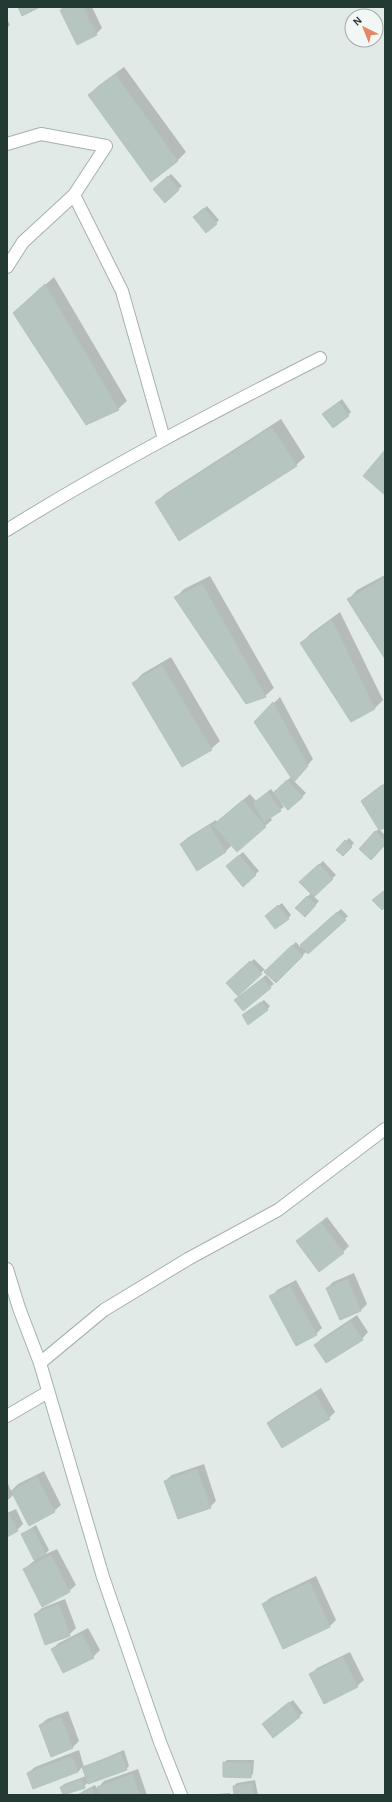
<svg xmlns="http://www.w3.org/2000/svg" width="392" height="1802" font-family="'Alegreya Sans',sans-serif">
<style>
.shadow{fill:#0003}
.building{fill:#b7c5c0;stroke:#b5c3bd}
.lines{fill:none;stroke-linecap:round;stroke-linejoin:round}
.lane-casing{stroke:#a5b1ae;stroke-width:14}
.street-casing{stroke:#a5b1ae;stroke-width:14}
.lane{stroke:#fff;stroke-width:12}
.street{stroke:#fff;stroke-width:12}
</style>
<rect width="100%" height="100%" fill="#e2eae7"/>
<path class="shadow" d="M64,7H92L102,28L96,34L61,10Z
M7,19L10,25L7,28Z
M124,67L186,152L177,161L89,95L98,86Z
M171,174L182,186L165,201L155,189Z
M207,206L219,220L216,223L198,214Z
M54,277L127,401L118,409L86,424L14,313Z
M342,399L351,412L348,415L327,411Z
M281,419L305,457L296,465L156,502L165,494Z
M385,575V657L349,599L357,590Z
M210,576L274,688L265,696L176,597L184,589Z
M340,612L383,700L375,708L351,721L302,643L310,634Z
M171,657L220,741L211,749L134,683L142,674Z
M280,697L313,759L294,781L306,793L288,809L281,801H280L284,807L270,817L272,820L237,850L232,845L226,851L197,870L181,844L187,838L216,820L217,822L250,794L256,801L271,789L274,793L292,776L255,722Z
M385,783V827L379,829L385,835V844L360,849L379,828L363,801Z
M349,838L354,843L343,855L337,850Z
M243,852L259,871L243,885L230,863Z
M323,861L336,875L313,896L319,901L305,916L297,908L311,893L301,882Z
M282,903L291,915L288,918L269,913Z
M341,909L348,916L308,953L307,951L276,982L264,970L238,995L228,983L254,959L266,971L296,942L300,947Z
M266,975L274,984L243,1009L239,997Z
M264,1000L270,1006L267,1010L247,1012Z
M327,1217L349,1246L343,1252L297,1241Z
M354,1273L367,1304L361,1310L340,1319L327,1288L333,1282Z
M296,1280L322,1328L316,1334L271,1297L277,1290Z
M357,1315L368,1332L362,1339L326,1362L315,1345L321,1339Z
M321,1388L335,1412L329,1418L268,1423L275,1417Z
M204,1464L216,1501L210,1507L165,1481L172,1475Z
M44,1471L61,1505L54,1511L14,1494L7,1501V1481L11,1491L18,1484Z
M16,1509L23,1524L17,1530L7,1535V1513Z
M36,1525L49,1550L44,1555L57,1549L76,1585L69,1591L24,1569L35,1560L22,1534Z
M316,1576L336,1620L330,1626L263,1604L270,1598Z
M65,1599L76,1628L69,1635L35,1614L42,1608Z
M88,1628L100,1650L93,1657L52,1649L59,1643Z
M350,1652L364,1680L357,1686L310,1675L317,1668Z
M293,1700L303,1713L273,1737L266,1721Z
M68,1711L79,1741L72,1748L40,1725L47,1719Z
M79,1750L84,1767L124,1750L129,1766L126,1769L87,1783L84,1787H61L64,1784L86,1776L83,1766L78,1772L28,1773L35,1767Z
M227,1760H254L253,1774L250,1777L224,1763Z
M138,1769L147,1795H81L83,1791L95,1785L97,1789L104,1781Z
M255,1780L258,1795H235L234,1786L237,1783Z
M230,1793V1795H215L216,1794Z"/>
<path class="building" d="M18,7H40L22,16Z
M66,7H83L97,35L77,45L60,10Z
M115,74L178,161L151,182L88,95Z
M168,176L179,190L165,203L153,189Z
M204,208L217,224L206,233L193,217Z
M45,284L119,410L86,425L13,313Z
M339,402L349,416L333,428L322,414Z
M272,427L297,466L179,541L155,502Z
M385,450V495L363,476Z
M383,579L385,583V659L347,599Z
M202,584L266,697L246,704L174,597Z
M332,620L375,709L351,722L300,643Z
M162,665L212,750L182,767L132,683Z
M273,702L308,766L294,782L254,722Z
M287,780L303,797L288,810L273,793Z
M382,785L385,790V828L379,830L361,801Z
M268,792L281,811L264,822L253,803Z
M243,800L266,827L237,852L213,825Z
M209,825L226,852L197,871L180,844Z
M375,831L385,841V845L371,860L359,849Z
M345,840L352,847L343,856L336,850Z
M239,855L256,875L243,887L226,866Z
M319,864L333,879L314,897L299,882Z
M385,890V907L382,910L372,900Z
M307,896L316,905L305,917L295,908Z
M278,905L289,919L275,929L265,916Z
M337,912L346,920L308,954L300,945Z
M292,945L303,956L276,983L264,972Z
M250,961L262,974L238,996L226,983Z
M263,978L271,988L243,1011L234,1000Z
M261,1002L268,1010L248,1025L242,1015Z
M321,1222L344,1253L319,1272L296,1241Z
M348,1279L361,1311L340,1320L326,1288Z
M290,1286L317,1335L296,1346L269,1296Z
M351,1321L363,1340L326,1363L314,1345Z
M315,1394L330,1419L282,1448L267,1423Z
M197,1469L211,1508L178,1519L164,1481Z
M37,1477L55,1512L29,1526L11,1491Z
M9,1514L18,1531L7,1537V1515Z
M33,1528L46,1554L34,1560L21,1534Z
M51,1555L70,1592L42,1607L23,1569Z
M310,1582L330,1627L283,1649L262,1604Z
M59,1604L70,1636L45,1645L34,1614Z
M82,1634L94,1658L63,1673L51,1649Z
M343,1657L358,1687L324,1704L309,1674Z
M289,1702L300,1717L273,1738L262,1724Z
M61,1717L73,1748L51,1757L39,1725Z
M121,1753L127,1770L88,1784L82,1767Z
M72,1756L78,1772L33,1789L27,1773Z
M223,1762L251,1763V1778L223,1777Z
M132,1774L140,1795H100L97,1787Z
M82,1779L85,1788L63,1795L60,1787Z
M252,1783L254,1795H234L233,1786Z
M92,1788L95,1795H79V1794Z"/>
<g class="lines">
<g class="lane-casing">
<path id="lane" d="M7,144L41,134L106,146L74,195L23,242L7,267
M74,195L122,291L164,439"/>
</g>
<g class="street-casing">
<path id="street" d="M7,530C108,467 214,412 320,358
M7,1269L19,1308L40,1363L103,1577L160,1742L181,1795
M40,1363L104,1310L188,1259L278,1210L385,1129
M7,1416L48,1392"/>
</g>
<use href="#lane" class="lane"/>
<use href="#street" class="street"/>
</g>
<rect width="392" height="1802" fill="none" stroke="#233934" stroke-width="16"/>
<g transform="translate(364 28) rotate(317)"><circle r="19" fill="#f2f7f5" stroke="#9faba8"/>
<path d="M0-3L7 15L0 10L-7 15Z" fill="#e48766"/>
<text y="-6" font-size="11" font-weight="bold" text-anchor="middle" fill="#233934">N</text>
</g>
</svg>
